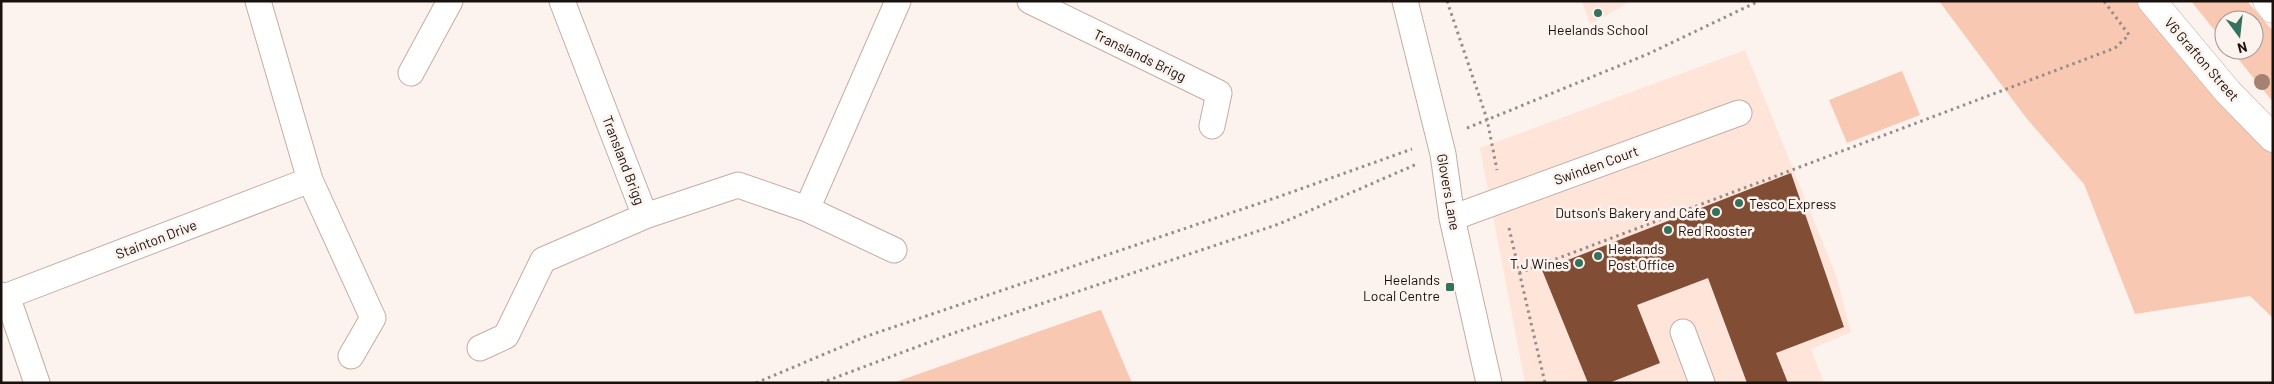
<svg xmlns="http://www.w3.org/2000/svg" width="2274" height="384" font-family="Barlow,sans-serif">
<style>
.built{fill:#fee4d9}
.green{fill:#f8c8b3}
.building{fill:#814e35}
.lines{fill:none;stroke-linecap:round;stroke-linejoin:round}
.minor-casing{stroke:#c4ada3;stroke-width:27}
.tertiary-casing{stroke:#c4ada3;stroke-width:29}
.path{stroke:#968c88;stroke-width:3;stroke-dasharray:2.5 4;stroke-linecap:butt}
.minor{stroke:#fff;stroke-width:25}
.tertiary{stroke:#fff;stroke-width:28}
.tree{fill:#a48271}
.poi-dot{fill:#35725e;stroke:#fcf2ee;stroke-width:2}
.labels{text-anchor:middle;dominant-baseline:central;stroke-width:5;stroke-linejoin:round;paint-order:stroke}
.poi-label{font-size:14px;fill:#19110d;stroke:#fcf2ee;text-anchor:start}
.street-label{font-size:14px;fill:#19110d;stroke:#fcf2ee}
</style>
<rect width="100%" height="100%" fill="#fcf2ee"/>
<path class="built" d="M1582,1H1631L1590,24Z
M1745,50L1837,278L1851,332L1811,349L1824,383H1525L1480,148Z"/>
<path class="green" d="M1939,1H2152L2273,143V318L2250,296L2135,314L2084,184L2027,119Z
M2191,1H2247L2273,31V102L2231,50H2254V20H2224V42Z
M1902,71L1920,115L1847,143L1829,100Z
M1101,310L1132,383H893L1100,310Z"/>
<path class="building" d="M1791,173L1844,327L1776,353L1788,383H1747L1708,278L1637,305L1660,363L1609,383H1588L1542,270Z"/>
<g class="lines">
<g class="minor-casing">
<path id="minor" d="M562,1L645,216
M1030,1L1219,93L1212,126
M1405,1L1443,154L1452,218L1489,383
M411,73L450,1
M310,180L373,318L351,356
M1452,218L1739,113
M894,250L807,209L898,1
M1,295L7,296L310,180L258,1
M7,296L37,383
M1683,332L1702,383
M480,348L506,336L543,260L645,216L738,185L807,209"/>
</g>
<g class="tertiary-casing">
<path id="tertiary" d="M2152,1L2228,92L2273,138
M2267,1L2273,9"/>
</g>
<path class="path" d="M1447,1L1487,119L1497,170
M1467,128L1648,54L1759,1
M1509,228L1545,383
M1519,273L2115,48L2129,35L2104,1
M756,383L867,336L1278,197L1412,149
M821,383L951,334L1279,224L1417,164"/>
<use href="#minor" class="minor"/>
<use href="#tertiary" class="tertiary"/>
</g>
<circle class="tree" cx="2262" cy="82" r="8"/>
<g class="poi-dot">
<circle cx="1598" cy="13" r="5"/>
<circle cx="1739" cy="203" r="5"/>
<circle cx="1716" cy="212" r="5"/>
<circle cx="1668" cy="230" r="5"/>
<circle cx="1598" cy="256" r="5"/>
<circle cx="1579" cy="263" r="5"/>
<rect x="1445" y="282" width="10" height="10" rx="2.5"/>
</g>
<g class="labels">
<g class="poi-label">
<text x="1598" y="29" text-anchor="middle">Heelands School</text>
<text x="1749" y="203">Tesco Express</text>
<text x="1706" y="212" text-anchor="end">Dutson's Bakery and Cafe</text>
<text x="1678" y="230">Red Rooster</text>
<text x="1608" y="248">Heelands<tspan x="1608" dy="16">Post Office</tspan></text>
<text x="1569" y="263" text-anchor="end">T J Wines</text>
<text x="1440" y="279" text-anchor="end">Heelands<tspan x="1440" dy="16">Local Centre</tspan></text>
</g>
<g class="street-label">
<text transform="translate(1140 55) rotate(26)">Translands Brigg</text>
<text transform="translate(2202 59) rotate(49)">V6 Grafton Street</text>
<text transform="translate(624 160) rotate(69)">Transland Brigg</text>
<text transform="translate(1596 165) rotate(-20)">Swinden Court</text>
<text transform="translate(1449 192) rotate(80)">Glovers Lane</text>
<text transform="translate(156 239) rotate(-21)">Stainton Drive</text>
</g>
</g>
<rect width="2274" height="384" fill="none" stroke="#19110d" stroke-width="5"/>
<g transform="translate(2239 35) rotate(165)"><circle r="24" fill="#fcf2ee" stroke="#a19894"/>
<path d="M0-4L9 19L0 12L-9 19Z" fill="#35725e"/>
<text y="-8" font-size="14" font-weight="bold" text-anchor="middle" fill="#19110d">N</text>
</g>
</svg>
